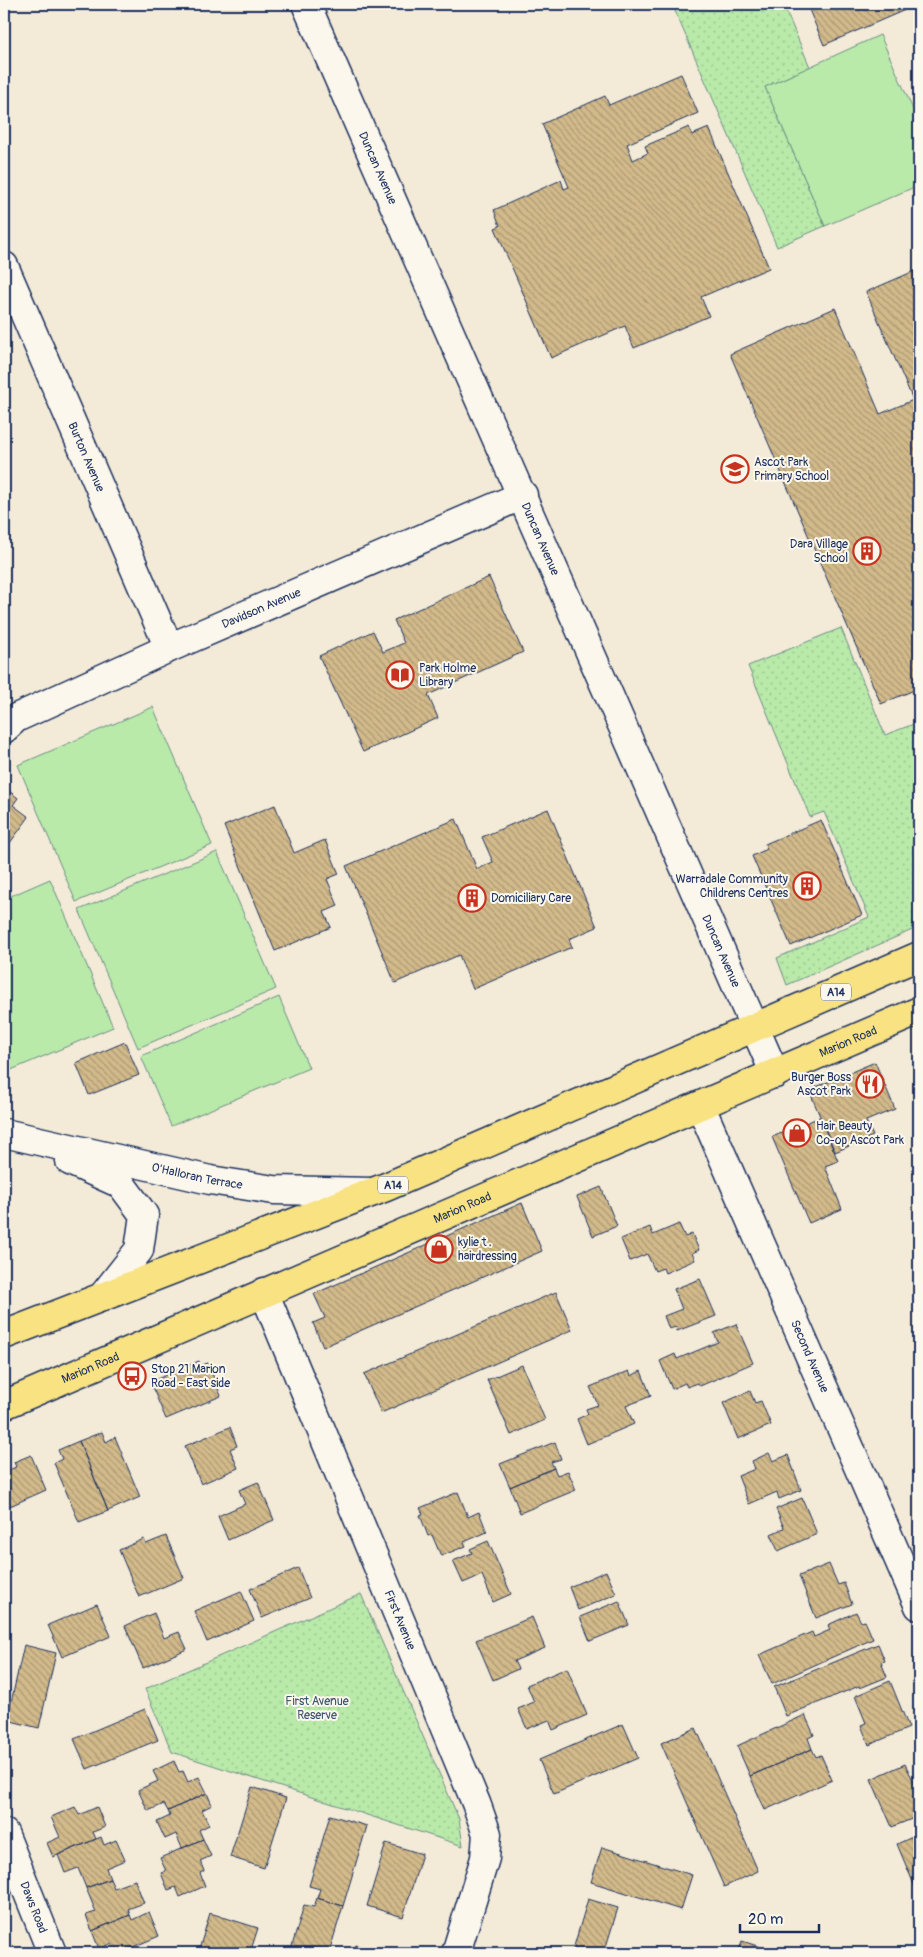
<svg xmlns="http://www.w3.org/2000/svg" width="923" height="1957" font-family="Pangolin,sans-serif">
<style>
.green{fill:url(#green-dots);stroke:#6a8c84}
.pitch{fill:#b9eaa9;stroke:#6a8c84}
.building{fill:url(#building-back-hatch);stroke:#1b2f5e}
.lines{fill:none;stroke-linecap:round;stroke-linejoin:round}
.street-casing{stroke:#1b2f5e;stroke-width:31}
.secondary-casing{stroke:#1b2f5e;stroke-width:31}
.primary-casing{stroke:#1b2f5e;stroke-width:31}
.street{stroke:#fbf7ec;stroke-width:28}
.secondary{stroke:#fbf7ec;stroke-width:28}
.primary{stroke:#f8e281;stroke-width:28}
.labels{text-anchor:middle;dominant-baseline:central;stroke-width:4;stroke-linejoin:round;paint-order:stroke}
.shield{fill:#fbf7ec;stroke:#5e6b89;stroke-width:1}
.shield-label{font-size:11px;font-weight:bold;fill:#1b2f5e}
.street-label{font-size:12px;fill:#1b2f5e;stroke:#fbf7ec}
.poi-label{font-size:12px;fill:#1b2f5e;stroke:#fbf7ec;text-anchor:start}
.park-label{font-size:12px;fill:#3b546d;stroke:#fbf7ec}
</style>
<defs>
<pattern id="green-dots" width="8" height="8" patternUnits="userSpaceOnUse" patternTransform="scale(1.25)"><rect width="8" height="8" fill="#b9eaa9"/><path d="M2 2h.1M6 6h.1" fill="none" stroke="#9ec994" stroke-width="1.8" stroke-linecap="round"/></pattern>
<pattern id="building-back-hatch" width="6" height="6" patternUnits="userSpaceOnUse" patternTransform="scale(1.25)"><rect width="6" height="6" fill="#d3ba8a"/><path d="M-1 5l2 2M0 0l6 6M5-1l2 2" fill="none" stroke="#aa9874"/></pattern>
</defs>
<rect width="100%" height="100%" fill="#f3ebd8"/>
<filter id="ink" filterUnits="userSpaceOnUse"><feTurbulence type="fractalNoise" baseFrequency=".02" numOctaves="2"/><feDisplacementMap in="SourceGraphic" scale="10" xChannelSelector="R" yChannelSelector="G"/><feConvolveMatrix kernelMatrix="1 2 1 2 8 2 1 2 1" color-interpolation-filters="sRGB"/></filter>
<g filter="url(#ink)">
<path class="green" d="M672,4H783L810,67L765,87L825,226L777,247Z
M841,628L885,735L919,722V927L787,985L777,958L869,917L824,812L810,817L748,666Z
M361,1594L459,1819L463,1846L172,1752L145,1689Z"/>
<path class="pitch" d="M880,35L919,123V185L825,226L765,87Z
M153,707L212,845L76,902L18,765Z
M217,852L276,989L138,1048L79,910Z
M50,879L113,1027L4,1073V899Z
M279,997L309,1068L171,1126L141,1056Z"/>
<path class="building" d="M792,4H903L905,10L824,45L807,5L795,10Z
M681,74L698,113L627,144L633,160L648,153L645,146L689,127L692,135L709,128L769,268L701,297L709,316L634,348L625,326L551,358L495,228L500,226L494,210L561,180L564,189L569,187L542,124L605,96L609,105Z
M919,269V688L881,704L730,354L835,308L880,414L913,400L866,292Z
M489,577L523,652L428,695L438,718L363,752L319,656L373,631L383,652L404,643L394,620Z
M4,787L18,798L13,805L29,817L4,851Z
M275,805L294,853L325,840L339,874L327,879L338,906L324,912L331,927L275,951L224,826Z
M548,809L597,927L569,939L572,947L473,989L459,955L395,983L346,866L456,819L477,869L493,862L482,837Z
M821,820L862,915L791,946L752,856L767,849L765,844Z
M125,1042L139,1075L89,1095L76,1063Z
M875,1062L895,1109L866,1121L873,1136L835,1152L809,1090Z
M820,1117L838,1161L825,1166L842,1209L809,1223L772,1137Z
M601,1187L617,1226L593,1236L577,1197Z
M522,1203L542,1251L323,1347L313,1323L325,1318L314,1294Z
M679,1224L685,1237L692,1234L699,1250L692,1253L695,1260L665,1273L663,1268L655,1271L647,1254L630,1261L621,1239L650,1227L653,1235Z
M700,1279L716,1316L677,1331L676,1327L669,1329L664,1316L682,1309L674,1289Z
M556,1292L572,1330L381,1413L364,1374Z
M736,1324L753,1363L700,1386L698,1383L687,1387L685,1383L672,1389L660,1361L675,1354L677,1359L718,1342L714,1333Z
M199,1361L200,1366L208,1363L221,1396L166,1419L150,1382Z
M522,1365L545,1420L511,1435L487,1380Z
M629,1371L631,1376L641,1371L651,1396L626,1406L634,1424L587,1444L577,1419L588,1414L586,1409L598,1405L590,1387Z
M750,1391L755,1403L761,1401L771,1425L738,1439L723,1403Z
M230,1427L237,1446L230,1449L238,1468L201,1484L185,1446Z
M102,1432L106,1442L115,1437L140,1497L108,1511L79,1441Z
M79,1441L108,1511L79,1522L54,1463L62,1459L58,1450Z
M555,1442L561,1459L551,1462L554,1468L510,1487L500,1464Z
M769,1453L773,1461L788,1455L801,1490L779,1499L777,1492L749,1504L738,1476L755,1469L752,1461Z
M31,1455L46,1490L10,1506L4,1493V1472L16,1467L14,1462Z
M554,1468L557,1475L568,1471L576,1490L520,1513L510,1487Z
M258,1482L274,1520L228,1540L218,1516L245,1504L239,1490Z
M458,1492L468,1517L479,1512L487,1532L464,1542L466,1546L441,1556L432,1535L428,1536L420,1515L423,1514L420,1508Z
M802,1498L817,1534L778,1551L771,1534L784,1528L776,1509Z
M166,1536L184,1578L139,1597L119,1550L144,1539L146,1544Z
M488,1541L511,1594L493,1602L482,1575L463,1583L453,1561L472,1553L470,1549Z
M829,1564L838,1585L844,1583L852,1604L816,1618L799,1576Z
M298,1568L310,1598L262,1618L250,1589Z
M606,1571L616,1594L578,1610L569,1587Z
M241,1591L254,1621L207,1642L194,1611Z
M619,1601L629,1625L590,1641L580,1617Z
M97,1604L111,1636L62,1657L48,1625Z
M856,1612L861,1622L865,1621L873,1639L772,1684L759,1655L812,1632L814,1637L830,1630L828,1625Z
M154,1613L164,1638L179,1632L187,1649L143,1668L125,1626Z
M532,1617L545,1648L514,1661L518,1669L493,1680L476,1640Z
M878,1644L885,1661L881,1662L887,1677L860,1688L859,1686L786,1716L774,1687Z
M24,1645L56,1653L39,1728L7,1720Z
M567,1668L587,1715L553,1730L549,1720L527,1729L518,1709L534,1702L527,1685Z
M890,1681L909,1728L869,1745L861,1725L866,1723L855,1696Z
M145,1709L158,1740L87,1769L74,1739Z
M805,1715L814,1735L808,1738L812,1749L750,1776L737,1746Z
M623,1724L638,1758L554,1794L539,1760Z
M696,1728L758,1871L724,1887L661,1743Z
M812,1749L816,1757L821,1755L832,1780L765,1810L750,1776Z
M174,1761L179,1772L183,1771L188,1782L199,1777L207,1793L168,1811L164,1804L148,1811L138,1790L158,1781L153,1771Z
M905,1764L919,1792V1816L892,1827L871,1779Z
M252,1787L286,1798L264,1868L230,1857Z
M207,1793L212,1805L202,1810L209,1825L199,1830L203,1839L182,1848L176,1834L165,1839L157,1822L170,1816L168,1811Z
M75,1807L79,1815L97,1807L105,1827L93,1832L96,1839L53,1857L47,1843L60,1837L51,1817Z
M330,1815L367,1826L343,1906L317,1898L320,1889L309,1886Z
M919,1834V1893L918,1894L897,1844Z
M101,1837L104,1845L116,1840L125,1860L106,1868L110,1879L86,1888L78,1868L65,1873L58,1855Z
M203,1839L211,1856L200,1861L204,1871L200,1873L205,1886L180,1897L176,1887L168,1890L161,1873L166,1871L160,1858Z
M386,1843L422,1854L403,1917L367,1906Z
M602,1847L692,1875L681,1910L591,1882Z
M110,1879L114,1888L135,1880L144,1903L128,1909L130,1915L92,1931L86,1915L96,1912L86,1888Z
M317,1898L343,1906L329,1953H290L304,1905L314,1907Z
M588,1899L618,1908L604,1953H572Z
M149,1912L159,1936L119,1953H115L111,1944L99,1949L92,1931L130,1915L132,1920Z
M210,1913L258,1928L250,1953H198Z
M742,1941L773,1951V1953H738Z
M355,1945L381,1953H352Z"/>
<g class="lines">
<g class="street-casing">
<g id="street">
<path id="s1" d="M306,4L775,1074"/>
<path id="s2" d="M4,266L169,648"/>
<path id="s3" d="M4,729L16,718L169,648L523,495"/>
<path id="s4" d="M701,1107L919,1606"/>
<path id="s5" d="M4,1133L210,1180L274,1190L373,1192"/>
<path d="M70,1161L121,1184L144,1215L139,1250L102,1297"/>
<path id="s6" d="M264,1292L476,1803L487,1834L485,1858L456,1953"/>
</g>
</g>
<g class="secondary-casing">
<g id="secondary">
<path id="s7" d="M4,1833L52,1953"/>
</g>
</g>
<g class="primary-casing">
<g id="primary">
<path d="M4,1335L386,1187L919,956"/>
<path id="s8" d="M4,1405L919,1011"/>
</g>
</g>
<use href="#street" class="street"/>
<use href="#secondary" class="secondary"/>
<use href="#primary" class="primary"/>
</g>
</g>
<defs>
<g id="school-ring" transform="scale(1.4375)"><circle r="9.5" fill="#fbf7ec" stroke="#c8321e" stroke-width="1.5"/><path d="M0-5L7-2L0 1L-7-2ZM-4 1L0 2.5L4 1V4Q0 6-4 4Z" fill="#c8321e"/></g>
<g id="building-ring" transform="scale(1.4375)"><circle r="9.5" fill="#fbf7ec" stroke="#c8321e" stroke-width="1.5"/><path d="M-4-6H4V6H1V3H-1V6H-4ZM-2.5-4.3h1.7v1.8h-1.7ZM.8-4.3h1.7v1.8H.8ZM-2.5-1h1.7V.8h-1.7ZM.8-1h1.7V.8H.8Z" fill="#c8321e"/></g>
<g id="library-ring" transform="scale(1.4375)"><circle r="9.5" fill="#fbf7ec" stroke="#c8321e" stroke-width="1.5"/><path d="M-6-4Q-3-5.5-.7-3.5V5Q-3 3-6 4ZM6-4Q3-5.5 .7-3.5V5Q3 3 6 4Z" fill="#c8321e"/></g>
<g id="restaurant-ring" transform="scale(1.4375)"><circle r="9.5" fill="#fbf7ec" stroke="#c8321e" stroke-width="1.5"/><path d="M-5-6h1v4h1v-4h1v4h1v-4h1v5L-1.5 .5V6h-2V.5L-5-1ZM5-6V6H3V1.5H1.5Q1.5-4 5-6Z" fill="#c8321e"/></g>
<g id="shop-ring" transform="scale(1.4375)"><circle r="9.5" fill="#fbf7ec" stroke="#c8321e" stroke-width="1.5"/><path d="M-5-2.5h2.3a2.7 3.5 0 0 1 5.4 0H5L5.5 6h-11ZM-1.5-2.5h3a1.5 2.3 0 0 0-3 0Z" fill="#c8321e"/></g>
<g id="bus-ring" transform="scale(1.4375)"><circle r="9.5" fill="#fbf7ec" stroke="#c8321e" stroke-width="1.5"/><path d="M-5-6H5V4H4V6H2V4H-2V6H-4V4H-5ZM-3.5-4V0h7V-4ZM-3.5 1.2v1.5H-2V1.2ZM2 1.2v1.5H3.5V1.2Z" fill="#c8321e"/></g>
</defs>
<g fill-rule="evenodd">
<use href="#school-ring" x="735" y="469"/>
<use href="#building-ring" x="867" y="551"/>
<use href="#library-ring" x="400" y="675"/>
<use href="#building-ring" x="807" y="886"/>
<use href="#building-ring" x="472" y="898"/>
<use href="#restaurant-ring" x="870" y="1084"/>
<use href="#shop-ring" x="797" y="1133"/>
<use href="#shop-ring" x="439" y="1249"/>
<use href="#bus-ring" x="132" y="1376"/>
</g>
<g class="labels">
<g class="shield">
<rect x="821" y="983.5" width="30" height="17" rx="4"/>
<rect x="378" y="1176.5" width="30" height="17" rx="4"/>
</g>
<g class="shield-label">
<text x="836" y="992">A14</text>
<text x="393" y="1185">A14</text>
</g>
<g class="street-label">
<text stroke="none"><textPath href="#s1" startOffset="179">Duncan Avenue</textPath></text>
<text stroke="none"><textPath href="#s2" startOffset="208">Burton Avenue</textPath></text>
<text stroke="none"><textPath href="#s1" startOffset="584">Duncan Avenue</textPath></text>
<text stroke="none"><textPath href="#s3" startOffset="285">Davidson Avenue</textPath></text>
<text stroke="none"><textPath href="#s1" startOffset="1034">Duncan Avenue</textPath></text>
<text stroke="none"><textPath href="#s8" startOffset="919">Marion Road</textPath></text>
<text stroke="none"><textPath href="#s5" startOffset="198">O'Halloran Terrace</textPath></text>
<text stroke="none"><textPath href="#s8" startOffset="499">Marion Road</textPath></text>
<text stroke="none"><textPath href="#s4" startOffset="272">Second Avenue</textPath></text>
<text stroke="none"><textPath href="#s8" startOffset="94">Marion Road</textPath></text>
<text stroke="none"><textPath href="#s6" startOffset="355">First Avenue</textPath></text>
<text stroke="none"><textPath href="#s7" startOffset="80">Daws Road</textPath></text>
</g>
<g class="poi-label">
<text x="754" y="462">Ascot Park<tspan x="754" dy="14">Primary School</tspan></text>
<text x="848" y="544" text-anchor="end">Dara Village<tspan x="848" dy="14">School</tspan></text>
<text x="419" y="668">Park Holme<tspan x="419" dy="14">Library</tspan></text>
<text x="788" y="879" text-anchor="end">Warradale Community<tspan x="788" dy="14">Childrens Centres</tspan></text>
<text x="491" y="898">Domiciliary Care</text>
<text x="851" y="1077" text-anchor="end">Burger Boss<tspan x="851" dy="14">Ascot Park</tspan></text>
<text x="816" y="1126">Hair Beauty<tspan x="816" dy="14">Co-op Ascot Park</tspan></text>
<text x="458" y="1242">kylie t .<tspan x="458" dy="14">hairdressing</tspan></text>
<text x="151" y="1369">Stop 21 Marion<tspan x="151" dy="14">Road - East side</tspan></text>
</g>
<g class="park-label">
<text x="317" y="1701">First Avenue<tspan x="317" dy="14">Reserve</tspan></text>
</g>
</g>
<rect width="923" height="1957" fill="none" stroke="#fbf7ec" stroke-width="20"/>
<rect x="10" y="10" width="903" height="1937" fill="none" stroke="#1b2f5e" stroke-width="2" filter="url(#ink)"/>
<path d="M740 1924v8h79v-8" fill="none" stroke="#1b2f5e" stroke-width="2.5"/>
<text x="748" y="1924" font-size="15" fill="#1b2f5e" stroke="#fbf7ec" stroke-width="4" paint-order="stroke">20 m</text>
</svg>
